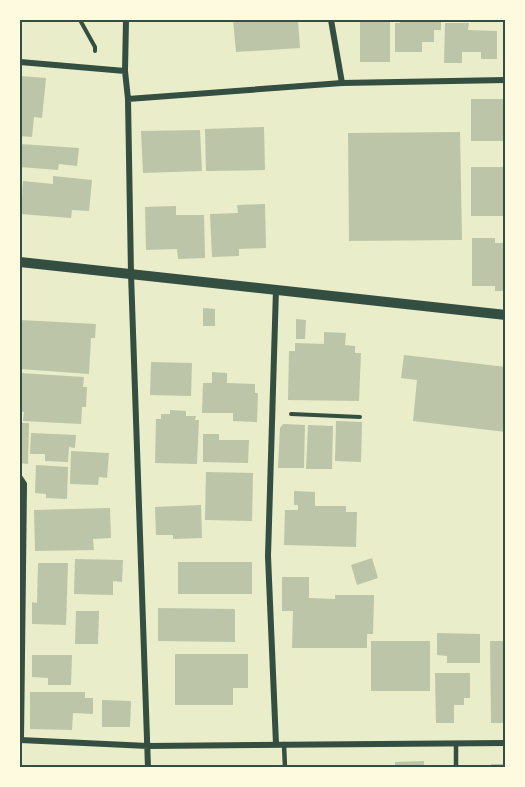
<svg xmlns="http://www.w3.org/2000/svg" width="525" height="787" font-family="'Work Sans',sans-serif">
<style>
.building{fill:#bcc5a7}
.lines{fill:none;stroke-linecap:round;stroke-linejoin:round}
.path{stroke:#344e41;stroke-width:4}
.service{stroke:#344e41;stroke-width:4.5}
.minor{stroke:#344e41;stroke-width:6}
.tertiary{stroke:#344e41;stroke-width:10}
.neatline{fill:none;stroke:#344e41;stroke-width:2}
</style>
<rect width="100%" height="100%" fill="#e9edc9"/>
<path class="building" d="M233,20H298L300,48L236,52Z
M360,20H390V62H360Z
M400,20H441V30H434V42H422V52H395V23H400Z
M445,23H469L468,30L497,31V59H481V52H462V63H444Z
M20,76L46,78L42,118L34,117L32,137L20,136Z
M471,99H506V141H471Z
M264,127L265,170L206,171L205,129Z
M200,130L202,171L143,173L141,131Z
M460,132L462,240L349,241L348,133Z
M20,144L79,148L77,166L59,164L58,170L20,167Z
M471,167H506V216H471Z
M53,176L92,180L89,211L72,210L71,218L21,214L23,181L53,184Z
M265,204L266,248L239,249V256L212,257L210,214L238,213L237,205Z
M176,206V215H204L205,258L178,259L177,249L146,250L145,207Z
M472,238H495V243H506V291H495V286H472Z
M203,308L215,309V326H203Z
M296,319L306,320L305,339H296Z
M20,320L96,324L95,338H91L89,374L20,369Z
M324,332L346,333L345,345L355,346V353H361L359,401L288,400L289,351H295V343L324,344Z
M404,355L506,367V432L413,421L417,380L401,378Z
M151,362L192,363L191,396L150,395Z
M212,372L227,373V383L255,384V393H258L257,422L233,421V413H202L203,383H212Z
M20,373L84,377L83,387H87L86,407H82L81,424L23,421L24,412L20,411Z
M170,410L186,411V416H196L195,420H199L197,464L155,463L156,419H161V414H170Z
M336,421L362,422L361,462L335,461Z
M20,423H29L28,464L20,463Z
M283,424L305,425L304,468H278L280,428Z
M308,425L333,426L332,469H306Z
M31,433L76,435L75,448L69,447L68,462L45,461V454H30Z
M203,434H219V440H249L248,463L203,462Z
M71,451L109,453L107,478L99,477L98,485L70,484Z
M36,465L68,467L67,499L46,498V494L35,493Z
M206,472L253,473L252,521L205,520Z
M294,491L315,492V506H346V512H357L356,547L284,545L285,510H298V505H294Z
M201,505L202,538L173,539V535H156L155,507Z
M110,508L111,538L93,539L94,550L35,551L34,510Z
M372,558L378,578L357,585L351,565Z
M75,559L123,560L122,582L113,581V595L74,594Z
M178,562H252V594H178Z
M38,563H68L66,625L32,624V602L37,603Z
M282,577H309V598L335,599V595H374L373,634H367V648H292L293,611H282Z
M158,608L235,609V642L158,641Z
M76,611H99L98,644H75Z
M437,633L480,634V663H447V656L437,655Z
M371,641H430V691H371Z
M490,641H506V723H491Z
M175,654H248V688H233V705H175Z
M32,655H72L71,685H48V678L32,677Z
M435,673H470V698H464V705H454V723H436Z
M30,692H85V698H93V714L73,713L72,730L30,729Z
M102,700L131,701L130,727H102Z
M424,761V768H395V762Z
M491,764H506V768H491Z"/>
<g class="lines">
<path class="path" d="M80,20L95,47V51
M291,414L360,417"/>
<path class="service" d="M284,744L285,768
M456,768V743"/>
<path class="minor" d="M126,20L125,71L128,99L131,274L148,768
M331,20L342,83
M20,62L125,71
M128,99L342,83L506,80
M20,478L24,484L21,740
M20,740L148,746L506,743
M276,744L268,556L276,289"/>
<path class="tertiary" d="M20,262L506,315"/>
</g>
<rect width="525" height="787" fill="none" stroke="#fefae0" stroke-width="42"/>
<rect x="21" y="21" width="483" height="745" class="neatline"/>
</svg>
